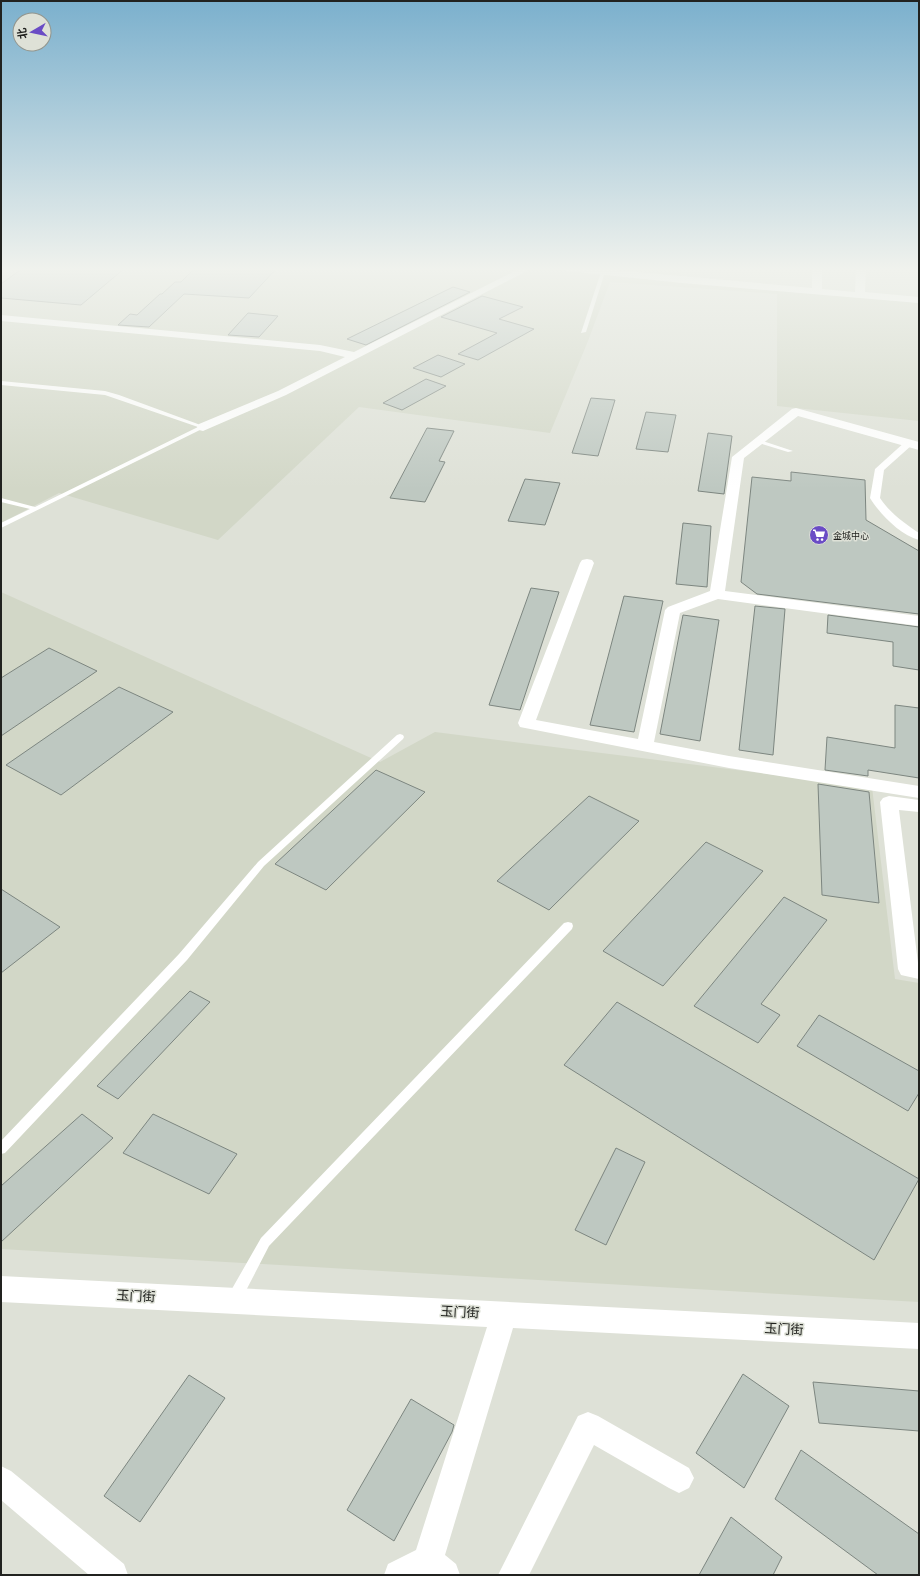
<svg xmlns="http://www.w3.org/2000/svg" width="920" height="1576" font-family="'PT Sans','Noto Sans SC',sans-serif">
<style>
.built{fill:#d2d7c7}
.building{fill:#bec8c1;stroke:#7d8680}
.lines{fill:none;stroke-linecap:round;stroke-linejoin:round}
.service{fill:#fff;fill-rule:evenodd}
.pedestrian{fill:#fff;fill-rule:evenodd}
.minor{fill:#fff;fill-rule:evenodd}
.labels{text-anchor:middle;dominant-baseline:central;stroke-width:3;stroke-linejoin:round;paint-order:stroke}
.far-poi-label{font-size:9px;fill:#21221f;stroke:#dee1d7;text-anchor:start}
.near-street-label{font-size:13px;fill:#21221f;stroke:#dee1d7}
</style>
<rect width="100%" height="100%" fill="#dee1d7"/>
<path class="built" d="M1,268H682L680,282L919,303V421L777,406V294L610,282L588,341L550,433L359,407L218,540L59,493L1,523Z
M1,592L380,762L435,732L872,787L895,979L919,983V1302L1,1249Z"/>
<path class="building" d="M23,268H125L81,305L1,298V284Z
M208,268H277L249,298L184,294L149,327L118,325L130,314L137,315L160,294H162L175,282H181L194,269L208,270Z
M453,287L470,292L366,345L347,339Z
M482,296L523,307L499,319L534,329L478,360L458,354L497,333L441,317Z
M248,313L278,316L259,337L228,335Z
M438,355L465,364L441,377L413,368Z
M426,379L446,386L402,410L383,403Z
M591,398L615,400L598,456L572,453Z
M646,412L676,415L668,452L636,449Z
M427,428L454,431L439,461L445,462L425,502L390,498Z
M708,433L732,436L724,494L698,491Z
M791,472L865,480L866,520L919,551V614L757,594L741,582L752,477L791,481Z
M525,479L560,483L545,525L508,521Z
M683,523L711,526L707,587L676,584Z
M531,588L559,592L520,710L489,705Z
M624,596L663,601L634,732L590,725Z
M755,606L785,609L773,755L739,750Z
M683,615L719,620L700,741L660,734Z
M828,615L919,627V670L893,666V642L827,633Z
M49,648L97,671L1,736V678Z
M119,687L173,712L61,795L6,765Z
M895,705L919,708V778L868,770V776L825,770L827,737L895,748Z
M376,770L425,792L326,890L275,864Z
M818,784L869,792L879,903L822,895Z
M589,796L639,821L549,910L497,881Z
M706,842L763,871L663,986L603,951Z
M1,889L60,927L1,973Z
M784,897L827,920L761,1004L780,1015L758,1043L694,1006Z
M190,991L210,1002L118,1099L97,1086Z
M617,1002L919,1179L874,1260L564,1065Z
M819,1015L919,1071V1093L908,1111L797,1046Z
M82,1114L113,1138L1,1242V1186Z
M153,1114L237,1154L209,1194L123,1153Z
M616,1148L645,1162L606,1245L575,1230Z
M743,1374L789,1406L744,1488L696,1453Z
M189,1375L225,1398L140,1522L104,1496Z
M813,1382L919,1391V1431L819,1423Z
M411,1399L454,1425L452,1432L394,1541L347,1510Z
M801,1450L919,1534V1575H878L775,1499Z
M731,1517L782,1557L773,1575H699Z"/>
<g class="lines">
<path class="service" d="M603,271L605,272L586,332L581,333L601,272Z
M1,381L105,391L119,395L206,427L1,528V523L30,509L1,502V498L35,507L198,427L105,395L1,385Z
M756,440H760L793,451L788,452L756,442Z
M400,734L403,735L404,737L403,739L264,866L187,960L5,1153L1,1154V1141L179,954L258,862L397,735Z
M568,922L572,923L573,926L572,929L269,1246L239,1304L234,1305L229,1304L227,1299L229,1294L261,1238L564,923Z"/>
<path class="pedestrian" d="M909,440L913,443L912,445L884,470L880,498C890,513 904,523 919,533V540C900,535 880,514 870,498L875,469L906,441Z"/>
<path class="minor" d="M521,268H533L286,395L203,431L199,430L197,427L199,424L278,391L345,357L320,351L1,321V315L320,345L354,352Z
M562,268H594L812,288V268H822V289L855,292L856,268H866L865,292L919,297V303L682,283L567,271Z
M796,408L919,442V450L798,416L744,458L725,591L919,616V626L718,599L680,613L654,742L729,756L919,786V798L729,768L520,727L518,723L580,563L582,560L587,559L592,560L594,563L536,720L638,739L665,610L668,607L710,591L732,457L792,409Z
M889,796L919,800V812L899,810L918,963H919V979L901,975L898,969L880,802L883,798Z
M1,1276L919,1323V1349L513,1328L445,1555L456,1564L460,1575H384L388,1564L416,1550L487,1327L1,1302Z
M588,1412L598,1416L689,1468L694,1478L689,1488L679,1493L669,1488L594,1445L529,1575H498L578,1416Z
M1,1466L11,1471L124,1564L128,1575H89L1,1500Z"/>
</g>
<linearGradient id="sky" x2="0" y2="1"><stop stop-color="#7bb0cd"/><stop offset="0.55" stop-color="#f0f2ed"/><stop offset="1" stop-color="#f0f2ed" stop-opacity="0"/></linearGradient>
<rect width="920" height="489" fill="url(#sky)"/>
<defs>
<g id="supermarket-disc" transform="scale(1)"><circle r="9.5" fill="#6a4cc5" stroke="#dee1d7"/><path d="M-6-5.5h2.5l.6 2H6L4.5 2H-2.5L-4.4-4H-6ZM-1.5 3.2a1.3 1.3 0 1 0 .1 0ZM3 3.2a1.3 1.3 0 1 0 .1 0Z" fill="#fff"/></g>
</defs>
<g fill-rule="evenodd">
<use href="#supermarket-disc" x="819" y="535"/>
</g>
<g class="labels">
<g class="far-poi-label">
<text x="833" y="535">金城中心</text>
</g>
<g class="near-street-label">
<text transform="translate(136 1296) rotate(3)">玉门街</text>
<text transform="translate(460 1312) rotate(3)">玉门街</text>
<text transform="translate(784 1329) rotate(3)">玉门街</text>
</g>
</g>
<rect width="920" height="1576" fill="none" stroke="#21221f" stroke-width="4"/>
<g transform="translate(32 32) rotate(261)"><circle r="19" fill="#dee1d7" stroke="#92958d"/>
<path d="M0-3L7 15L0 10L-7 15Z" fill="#6a4cc5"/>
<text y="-6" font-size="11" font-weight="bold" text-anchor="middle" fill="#21221f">北</text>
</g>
</svg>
